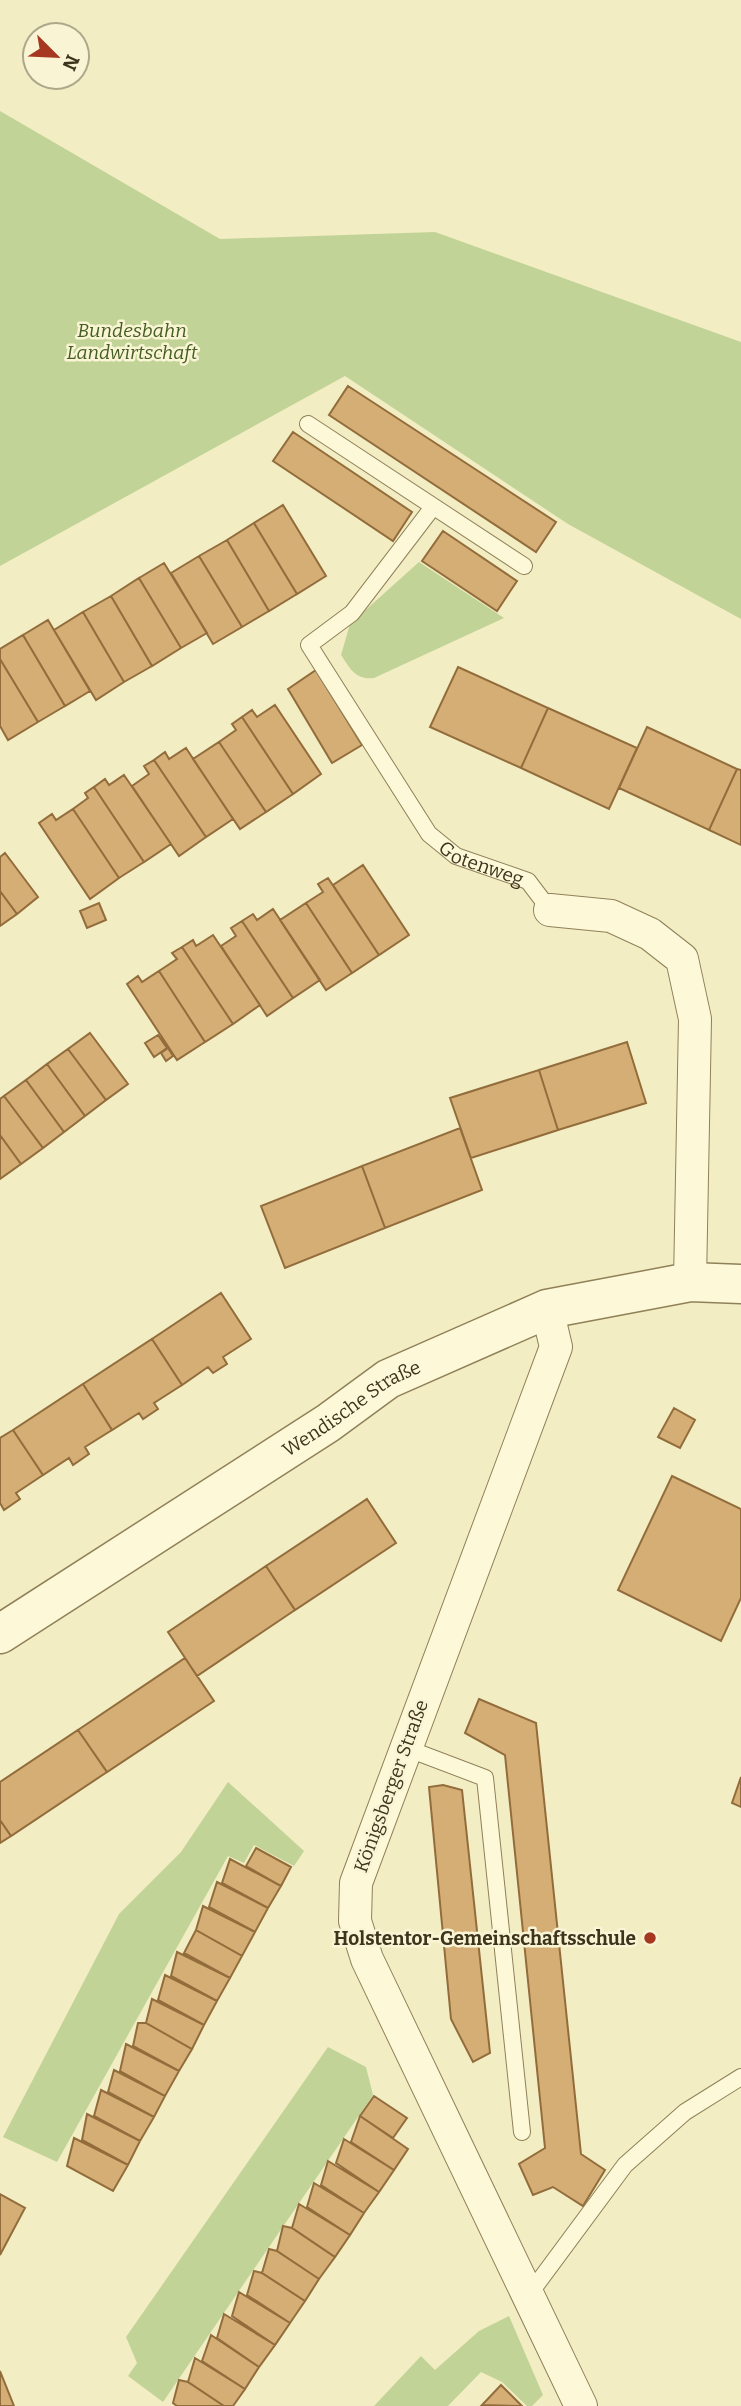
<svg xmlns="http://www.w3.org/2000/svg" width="741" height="2406" font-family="Bitter,serif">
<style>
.green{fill:#c1d396}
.building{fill:#d5ae76;stroke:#926d3b;stroke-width:2}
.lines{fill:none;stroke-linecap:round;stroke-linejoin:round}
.service-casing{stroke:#908058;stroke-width:18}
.minor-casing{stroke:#908058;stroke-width:34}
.tertiary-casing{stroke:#908058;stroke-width:41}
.service{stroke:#fcf8d8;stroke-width:16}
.minor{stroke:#fcf8d8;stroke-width:32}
.tertiary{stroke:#fcf8d8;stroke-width:38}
.poi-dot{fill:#a63821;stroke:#f9f5d4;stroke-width:2.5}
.labels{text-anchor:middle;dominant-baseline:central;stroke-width:5;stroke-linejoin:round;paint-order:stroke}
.park-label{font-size:19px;font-style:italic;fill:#435d22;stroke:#f9f5d4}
.street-label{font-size:19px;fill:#3e331d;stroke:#f9f5d4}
.poi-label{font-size:19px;font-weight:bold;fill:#3e331d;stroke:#f9f5d4;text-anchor:end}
</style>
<rect width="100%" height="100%" fill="#f3edc4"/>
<path class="green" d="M0,111L220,239L435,232L741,342V619L568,524L345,376L0,566Z
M419,562L504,618L374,678C356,680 351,670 341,655L350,624Z
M228,1782L304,1851L294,1866L254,1845L244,1863L228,1856L57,2162L3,2137L119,1914L181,1852Z
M328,2047L366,2067L373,2095L163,2402L128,2376L137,2363L126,2337Z
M509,2316L543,2395L532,2406H527L502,2382L481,2372L448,2406H374L421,2356L435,2370L479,2331Z"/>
<path class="building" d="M348,386L556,522L536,552L329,415Z
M293,432L412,512L393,541L273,461Z
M283,505L326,576L297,594L254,523Z
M254,523L297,594L269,611L227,540Z
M443,531L517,581L497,611L422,561Z
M227,540L269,611L242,627L199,556Z
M199,556L242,627L213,644L171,573Z
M164,563L207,633L181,648L139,578Z
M139,578L181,648L152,666L111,596Z
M111,596L152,666L124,682L83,612Z
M83,612L124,682L96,700L54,630Z
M48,620L90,691L65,706L23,635Z
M23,635L65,706L38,722L0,659V649Z
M0,659L38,722L8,740L0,726Z
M458,667L548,708L521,768L430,727Z
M316,670L362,745L332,763L288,689Z
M275,705L321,774L293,794L242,717L252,710L257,717Z
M548,708L637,748L609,809L521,768Z
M242,717L293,794L266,812L219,742L236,730L232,724Z
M647,727L737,769L709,830L619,788Z
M219,742L266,812L240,829L193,759Z
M186,748L233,819L206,837L154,760L165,752L169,759Z
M154,760L206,837L179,856L132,786L149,774L144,766Z
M737,769L741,770V845L709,830Z
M124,775L171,844L144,862L94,787L105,779L109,785Z
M94,787L144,862L119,878L73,809L88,798L85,793Z
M73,809L119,878L90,899L39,823L52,814L56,820Z
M5,853L38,897L17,914L0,891V857Z
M363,865L409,935L379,955L333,885Z
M328,878L379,955L352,973L306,903L323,892L318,884Z
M0,891L17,914L0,926Z
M99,903L106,920L87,928L80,911Z
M306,903L352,973L326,990L280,920Z
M273,909L320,980L293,998L242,921L253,914L257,920Z
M242,921L293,998L267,1016L221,946L236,936L231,928Z
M213,935L260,1005L233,1024L182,947L193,940L196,946Z
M182,947L233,1024L205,1042L159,971L177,959L172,953Z
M159,971L205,1042L177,1060L127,984L138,976L142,982Z
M90,1033L128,1084L106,1100L68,1049Z
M158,1035L167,1048L154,1057L145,1043Z
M627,1042L646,1103L558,1130L539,1070Z
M168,1048L173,1056L166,1061L161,1053Z
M68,1049L106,1100L85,1116L47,1064Z
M47,1064L85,1116L64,1132L26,1080Z
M539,1070L558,1130L471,1158L450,1098Z
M26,1080L64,1132L43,1148L4,1096Z
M4,1096L43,1148L21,1164L0,1135V1099Z
M460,1128L482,1190L385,1228L362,1166Z
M0,1135L21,1164L0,1179Z
M362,1166L385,1228L285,1268L261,1206Z
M221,1293L251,1339L223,1357L227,1364L213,1373L208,1367L182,1385L152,1339Z
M152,1339L182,1385L154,1403L158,1409L143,1419L139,1413L112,1430L83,1384Z
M83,1384L112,1430L85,1447L89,1454L73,1465L69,1458L43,1475L13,1430Z
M674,1408L695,1420L680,1448L658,1437Z
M13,1430L43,1475L16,1493L20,1499L4,1510L0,1503V1438Z
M672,1476L741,1509V1598L721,1641L618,1590Z
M367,1499L396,1543L295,1610L266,1566Z
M266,1566L295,1610L197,1676L168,1632Z
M185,1658L214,1701L107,1772L78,1730Z
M479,1699L536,1723L581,2154L605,2170L583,2206L553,2187L533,2195L519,2164L545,2148L505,1755L465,1733Z
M78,1730L107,1772L11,1836L0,1820V1782Z
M741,1777V1807L732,1803Z
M443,1785L462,1790L490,2053L473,2062L451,2019L429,1787Z
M0,1820L11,1836L0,1843Z
M256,1848L291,1867L281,1886L246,1866Z
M230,1859L281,1886L268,1908L222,1883Z
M217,1882L268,1908L255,1932L209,1907Z
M203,1906L255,1932L242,1956L196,1930Z
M196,1930L242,1956L230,1978L184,1953Z
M177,1952L230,1978L217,2001L171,1976Z
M165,1975L217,2001L204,2025L158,2000Z
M152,1999L204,2025L192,2049L146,2023Z
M138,2023H146L192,2049L179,2071L133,2046Z
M126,2044L179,2071L165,2096L120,2071Z
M114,2070L165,2096L154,2117L108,2092Z
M101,2090L154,2117L140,2141L94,2116Z
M374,2096L407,2118L393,2138L360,2116Z
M87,2114L140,2141L128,2165L82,2140Z
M360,2116L408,2149L394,2170L351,2142Z
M74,2138L128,2165L113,2191L67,2166Z
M344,2139L394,2170L379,2192L336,2163Z
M328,2161L379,2192L364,2213L321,2185Z
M314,2183L364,2213L350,2235L307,2207Z
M0,2194L25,2208L0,2255Z
M299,2204L350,2235L335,2257L292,2228Z
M283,2226L292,2228L335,2257L319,2279L277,2251Z
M269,2249L277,2251L319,2279L305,2301L262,2273Z
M254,2271L262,2273L305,2301L290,2323L247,2295Z
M239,2292L290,2323L275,2345L232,2316Z
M224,2314L275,2345L259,2367L217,2338Z
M211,2335L259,2367L245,2389L202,2361Z
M195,2358L245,2389L233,2406H224L188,2382Z
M0,2371L14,2406H0Z
M179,2380L188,2382L224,2406H177L173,2403Z
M501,2385L522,2406L482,2405Z"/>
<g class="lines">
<g class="service-casing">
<g id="service">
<path d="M308,424L524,566"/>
<path id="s1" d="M433,507L352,613L309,645L429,834L456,856L528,881L550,910"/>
<path d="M406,1748L485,1778L522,2132"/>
<path d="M528,2296L625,2165L685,2112L741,2077"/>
</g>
</g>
<g class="minor-casing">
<path id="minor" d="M550,910L611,916L650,934L682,959L695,1019L690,1282
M547,1309L556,1347L356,1883L355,1921L367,1959L581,2406"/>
</g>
<g class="tertiary-casing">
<g id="tertiary">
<path id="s2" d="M0,1634L328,1423L388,1379L547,1309L690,1282L741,1284"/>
</g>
</g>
<use href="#service" class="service"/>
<use href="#minor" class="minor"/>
<use href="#tertiary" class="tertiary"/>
</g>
<circle class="poi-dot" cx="650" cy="1938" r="7"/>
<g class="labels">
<g class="park-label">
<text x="132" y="330">Bundesbahn<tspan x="132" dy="22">Landwirtschaft</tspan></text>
</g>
<g class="street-label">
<text stroke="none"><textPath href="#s1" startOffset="472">Gotenweg</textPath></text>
<text stroke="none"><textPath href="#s2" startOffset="418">Wendische Straße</textPath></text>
<text transform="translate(391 1786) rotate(-70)">Königsberger Straße</text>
</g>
<g class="poi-label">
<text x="636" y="1938">Holstentor-Gemeinschaftsschule</text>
</g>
</g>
<g transform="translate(56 56) rotate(114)"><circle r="33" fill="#f9f5d4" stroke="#aea78b" stroke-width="2"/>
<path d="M0-5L12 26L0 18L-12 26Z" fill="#a63821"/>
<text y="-10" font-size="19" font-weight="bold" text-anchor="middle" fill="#3e331d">N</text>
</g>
</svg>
